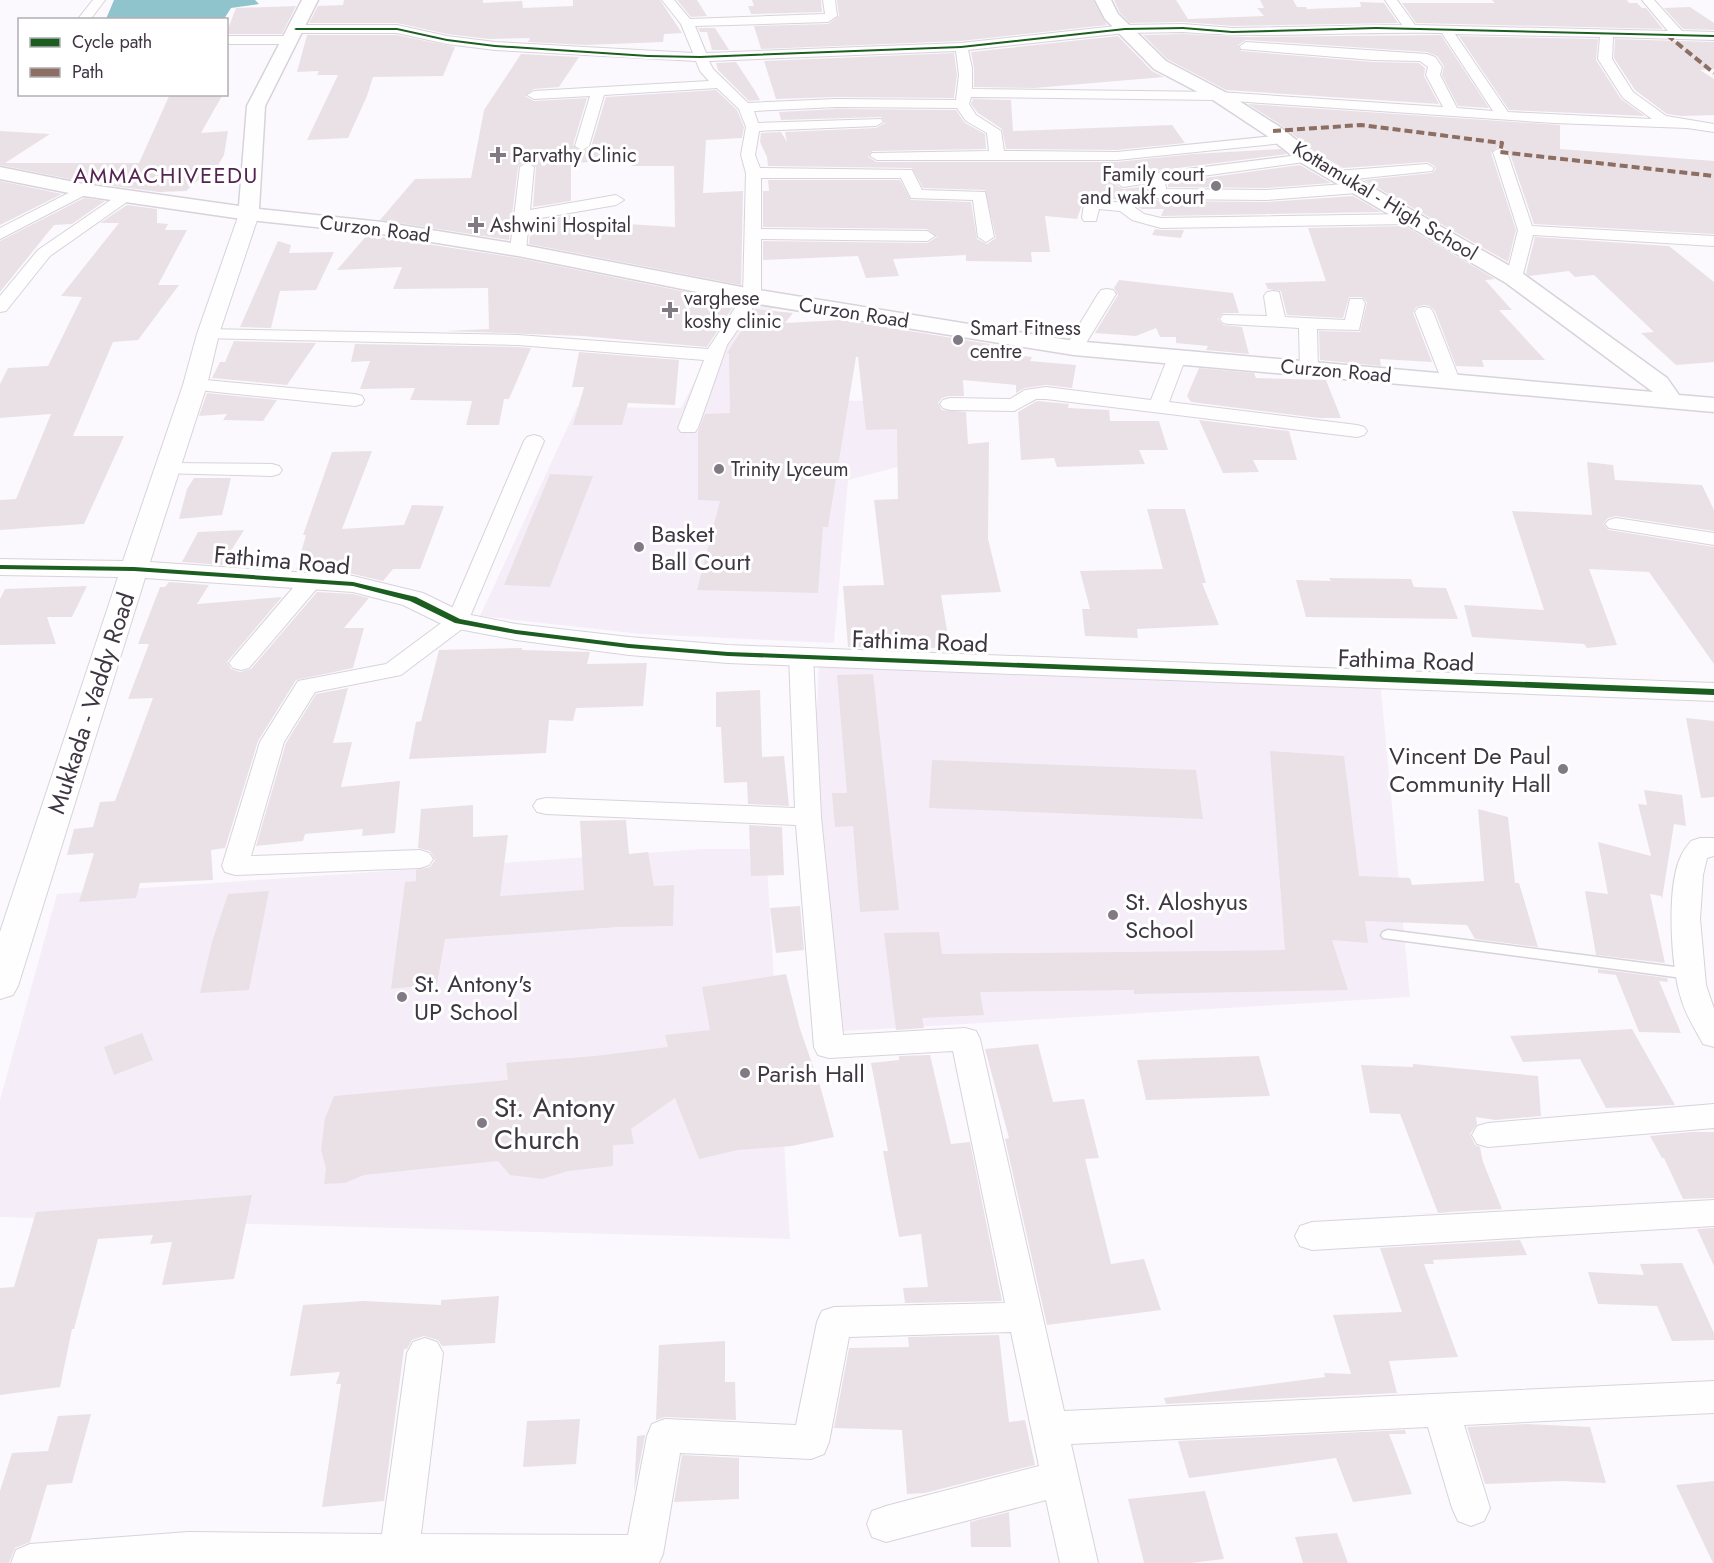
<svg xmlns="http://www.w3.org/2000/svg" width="1714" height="1563" font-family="Jost,sans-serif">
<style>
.built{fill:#f5eef9}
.water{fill:#90c4cd}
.building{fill:#eae1e6}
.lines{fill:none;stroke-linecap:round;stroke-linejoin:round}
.service-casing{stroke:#d8d3db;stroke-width:3}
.minor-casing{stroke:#d8d3db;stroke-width:2}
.tertiary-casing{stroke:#d8d3db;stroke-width:2}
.secondary-casing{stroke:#d8d3db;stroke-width:3}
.service{fill:#fefeff;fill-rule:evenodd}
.minor{fill:#fefeff;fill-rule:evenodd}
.tertiary{fill:#fefeff;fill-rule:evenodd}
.secondary{fill:#fefeff;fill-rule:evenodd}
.quiet{stroke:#8d6e63;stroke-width:4;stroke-dasharray:8 4;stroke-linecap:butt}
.cycleway-casing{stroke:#fff;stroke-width:4}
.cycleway{fill:#1b5e20;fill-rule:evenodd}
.poi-dot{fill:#817a84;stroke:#fff;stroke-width:2}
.labels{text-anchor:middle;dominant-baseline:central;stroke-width:6;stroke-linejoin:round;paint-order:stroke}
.far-poi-label{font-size:20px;fill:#3f3643;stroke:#fff;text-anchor:start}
.far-street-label{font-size:20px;fill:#3f3643;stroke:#fff}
.far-neighbourhood-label{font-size:22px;letter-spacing:1.5px;fill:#552352;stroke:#fff}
.poi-label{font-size:24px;fill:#3f3643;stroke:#fff;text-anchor:start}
.street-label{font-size:24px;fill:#3f3643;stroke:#fff}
.near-poi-label{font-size:28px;fill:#3f3643;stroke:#fff;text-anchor:start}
</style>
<rect width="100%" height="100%" fill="#fbf9fd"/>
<path class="built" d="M738,296L776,299L736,402L931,400L932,458L848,480L834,643L641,634L480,616L577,407L681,408Z
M819,662L1381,689L1410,997L831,1032L815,749Z
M702,849H766L790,1239L0,1217V1100L57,894Z"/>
<path class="water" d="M114,0H255L259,4L231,8L224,19H106Z"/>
<path class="building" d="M344,0H483V3L522,1L523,8L573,6V0H660L682,33L664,34L663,42L586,45L528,42L530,38L489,39L447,34L397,23H309L318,6L343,5Z
M677,0H697L707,16L691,17Z
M752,0H821L822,12L751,14L748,6H754Z
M837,0H1093L1107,25L961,41L761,49L754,26L828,24L839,16Z
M1114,0H1176L1188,19L1264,16L1257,8H1264L1260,0H1293L1297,7H1306L1307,9L1361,7L1360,2L1384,3L1398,23L1232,26L1183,22L1130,23L1120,13Z
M1492,0H1627L1629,3H1637L1642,8H1646L1663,29L1416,23L1402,3H1495Z
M296,6L282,34H226L236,8Z
M1690,7L1714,23V30L1683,29L1664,8Z
M698,28H715L729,50H712L707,32H700Z
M1183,34L1248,37L1441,35L1489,108L1458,106L1442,75L1444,66L1437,56L1427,52L1246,40L1238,45L1241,51L1373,62L1419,63L1425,68L1424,76L1439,104L1226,90L1167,59L1143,35Z
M307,35H397L455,47L443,76L373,77L367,96L348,138L307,140L338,75H317L319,71L297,72Z
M1118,36L1152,71L1164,77L1034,88L974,87V68L971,52Z
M1459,36L1598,39L1596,60L1621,99L1645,116L1509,110Z
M1615,39L1714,42V69L1700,70L1714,79V115L1682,116L1667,114L1635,90L1614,58Z
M954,53L957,75L954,98L836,97L776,99L764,61Z
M521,54L579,57L559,87L534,89L525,96L534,101L587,98L573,145L581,152L591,147L606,97L716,90L737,110L744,127L742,138L706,140L703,193L743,191L741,285L529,244L531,222L571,215V223L624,230L628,224L675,227L674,166H632L633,160L571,163V201L533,207L536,167L526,161L518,167L509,240L380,220L415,179L471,178L484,110Z
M736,62L755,91L760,100L749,101L718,70L716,63Z
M170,94H223L201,133L228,131L224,155L216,169H211L186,191L159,192L84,182L0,165V131L50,134L5,163H139Z
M973,99L1011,100L1013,131L1172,125L1185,143L1117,150L1006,149L1002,129L978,113L971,104Z
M1248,104L1560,125V149L1714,161V234L1534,224L1509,151L1499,146L1491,153L1516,230L1508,262L1364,180L1432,173L1436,169L1435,166L1427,162L1343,168L1315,152L1281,125Z
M836,109L956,110L965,123L985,134L986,149L872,151L868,157L877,162H1117L1193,154L1281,149L1287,154L1123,175L1113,183L1123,189L1148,186L1150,196L1159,201L1267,202L1353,196L1381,212L1161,216L1164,209H1141L1131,201L1092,197L1083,202L1077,219L1045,216L1050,252H1031L1032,262L966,261V255L893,259L899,276L866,278L858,256L763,260V241L927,243L937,237L927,229L763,227V191H769L768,180H900L911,200L971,202L977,239L987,244L996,238L985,190L923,188L912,168L768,166L767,157L760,142L761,133L781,132L787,142L785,132L876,128L885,123L881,117L781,120L779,112Z
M1300,165L1331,183L1267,188L1168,187V183Z
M0,181L62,194L0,225Z
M84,198L105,201L72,224L54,225L0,292V241Z
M127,205L157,209V223L168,224L165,230H187L158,285H179L138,340L113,342L73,436H124L84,524L0,530V500L16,499L51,414L0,418V384L8,368L48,366L82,297L61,296L119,223H100Z
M1405,226L1495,279L1485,280L1512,310H1499L1545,360H1482L1484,367L1456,366L1435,311L1430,306L1424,305L1416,307L1413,313L1432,362L1380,359L1381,366L1320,360L1319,331L1360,332L1367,302L1362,297H1349L1343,318L1287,315L1281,291L1268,289L1265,283L1326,281L1308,228Z
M1155,229L1161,230H1184L1181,238L1152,235Z
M367,235L518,258L736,302L707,347L582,336L445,331L489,329L488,288L393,289L402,267L337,270Z
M1535,237L1669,246L1714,282V362L1676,365L1641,333L1654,332L1594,275L1575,277L1569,271L1529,276L1526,273Z
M278,241L291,245L289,253L334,252L316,290L280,291L271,328L240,327Z
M1119,280L1233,293L1239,313H1223L1218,319L1223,325L1242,327L1249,354L1206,350L1208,346L1176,343V337H1160L1156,328L1136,336L1095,333L1118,295L1114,288Z
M755,309L793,313L785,323L842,320L990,344L986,352L1032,357L1030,361L1076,365L1072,388L1046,385L1025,388L1016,393V385L963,380L964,396H949L942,398L938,403L942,410L966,412L968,444L989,442L988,539L1001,592L941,595L950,648L848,647L843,586L884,585L874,500L898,499L897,429L866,430L858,357H856L828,527H823L818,593L697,590L720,501L698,500V432L705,414L730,413L729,353H727Z
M234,341L268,342L316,343L287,385L212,378L220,362H225Z
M355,344L518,347L531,348L509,399H504L499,425H466L472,401L410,400L415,388L360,389L370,361L351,362Z
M579,352L679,360L675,405L628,403L622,425H573L584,387H572Z
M1199,368L1254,373L1256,378L1326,380L1341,418H1319L1191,402L1187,396Z
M207,393L277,400L263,421L223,420L227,414L199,416Z
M1037,401L1069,404L1068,408L1109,410L1110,421H1159L1168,450H1139L1145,464L1057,467L1054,458L1021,460L1018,412Z
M1199,420L1289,431L1297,460H1253L1259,472L1223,473Z
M372,451L342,529L404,525L412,505L444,506L420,569H393L383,581L353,574L296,570L306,535H303L332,452Z
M1587,462L1613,465L1615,480L1702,485L1714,510V531L1616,516L1608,518L1603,524L1609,530L1714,547V664L1649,572L1589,569L1617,645L1587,648L1584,644L1472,637L1464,605L1544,610L1512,511L1592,515Z
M550,474L593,476L550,587L504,585Z
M194,478H231L222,515L179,519L187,489Z
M1147,509H1185L1206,583H1202L1219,625L1137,629L1138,638L1085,636L1082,609H1090L1080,571L1163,569Z
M244,530L222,565L182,562L198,532Z
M1329,578L1411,579L1414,587L1446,588L1458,619L1306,617L1296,580L1331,581Z
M169,582L209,585L197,604L282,597L227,662L231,669L240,672L251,669L317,592L353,594L369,598L344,628H364L353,668L296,680L258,741L225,848L211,850L213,880L140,883L136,898L79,902L94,853L67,855L74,829L93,827L100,802L115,801L153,698L128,699L149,644H138L160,587H165Z
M87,586L72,617H47L56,644L0,645V599L5,589Z
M522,648V650L590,652L587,664L647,663L643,706L576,708L573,721L549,720L546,753L409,759L416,722L421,721L439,650Z
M873,674L899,910L860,912L853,826L835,827L832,793H847L837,675Z
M348,688L333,743L352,742L341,787L400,781L395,833L362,836L363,829L305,834L303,841L256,846L286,743L316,694Z
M760,690L762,757L784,756L789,806L748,804L747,782L724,783L721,727H716V692Z
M1686,718L1714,721V797L1701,798Z
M1270,751L1344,756L1359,876L1410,878L1412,885L1484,881L1478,809L1508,817L1515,883H1519L1538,947L1475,939L1467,925L1365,921L1368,943L1332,940L1348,990L1134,994V990L980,992L984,1015L922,1018L924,1028L896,1030L884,933L939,932L942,954L1285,950Z
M932,760L1196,770L1203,819L929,808Z
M1644,790L1682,795L1686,826L1674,824L1662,899L1661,896L1650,894L1665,963L1596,955L1585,891L1608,894L1598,842L1651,856L1638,804L1647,805Z
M473,805V837L508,835L500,896L584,890L580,821L626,820L629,854L648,852L654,886L674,885L673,926L618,927L445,939L437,984L391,989L405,882L416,881V870L430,867L435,860L430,851L418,848L421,809Z
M749,825L782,827L784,875L751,876Z
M269,891L249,990L200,993L212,942L228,894Z
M800,906L804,950L776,953L770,908Z
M1598,969L1667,978L1668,982L1659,981L1681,1033L1639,1032L1616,975L1598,973Z
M786,974L800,1029L821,1089L834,1137L792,1146L738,1150L699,1159L675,1098L631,1129L634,1144L613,1145V1166L568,1171L542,1179L510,1175L498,1161L364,1175L345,1183L324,1184L326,1168L321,1150L325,1118L334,1096L508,1080L506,1063L595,1056L668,1047L665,1035L710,1030L702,987Z
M1632,1029L1675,1105L1606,1108L1580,1059L1523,1062L1510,1036Z
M142,1033L153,1060L114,1075L104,1047Z
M1038,1044L1053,1102L1084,1099L1099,1158L1085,1159L1111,1264L1144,1259L1161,1310L1047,1325L1005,1139L1009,1138L985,1049Z
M930,1055L951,1144L970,1142L1002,1301L905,1303L903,1288L928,1287L921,1234L899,1237L883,1151H888L871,1063L899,1060V1056Z
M1259,1056L1270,1096L1146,1100L1137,1060Z
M1413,1064L1538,1076L1541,1116L1495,1120L1476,1117L1477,1124L1470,1134L1475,1145L1480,1147L1483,1162L1502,1209L1411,1214L1438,1213L1400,1114L1370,1113L1361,1065L1413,1067Z
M1691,1132H1714V1198L1683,1199L1664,1158H1662L1650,1136Z
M252,1195L234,1279L162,1285L172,1242L150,1244L153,1235L98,1239L74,1329H72L60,1387L0,1395V1288L14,1287L36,1212Z
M1714,1228V1266L1697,1229Z
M1520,1240L1527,1255L1433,1260L1434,1264H1424L1458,1357L1389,1361L1397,1393L1166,1404L1164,1398L1325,1377L1324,1373L1351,1374L1333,1315L1402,1312L1380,1248Z
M1682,1263L1714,1333V1340L1672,1341L1657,1306L1598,1304L1588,1272L1644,1275L1640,1264Z
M499,1296L495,1343L442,1346L438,1340L424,1336L412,1340L407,1349H404L384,1501L322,1507L341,1384H336L340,1372L290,1376L303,1305L364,1301L441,1305V1300Z
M999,1335L1009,1422L1025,1420L1035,1465L925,1493L907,1494L902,1430L834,1428L849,1348L909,1347L908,1337Z
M725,1341V1382H735L736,1420L665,1417L656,1420L659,1345Z
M91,1414L72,1483L47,1485L30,1542L15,1548L9,1563H0V1491L12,1453L48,1451L58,1416Z
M580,1419L576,1464L523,1467L527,1421Z
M1527,1424L1590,1427L1606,1483L1562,1481L1485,1484L1467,1427Z
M1405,1430L1406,1434H1389L1412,1494L1353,1502L1336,1458L1189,1478L1178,1441Z
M645,1435V1436L634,1492L637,1436Z
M682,1455L739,1458V1499L674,1502Z
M1714,1481V1563H1713L1676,1485Z
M1205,1491L1224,1559L1190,1563H1144L1128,1499Z
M1009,1512L1011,1547H971L970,1522Z
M1337,1533L1348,1563H1303L1295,1537Z"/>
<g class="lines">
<g class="service-casing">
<path id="service" d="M1388,930L1690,969L1695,971L1697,974L1695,977L1690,979L1383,938L1381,935L1383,932Z"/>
</g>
<g class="minor-casing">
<path id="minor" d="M93,0H105L90,20H77Z
M662,0H674L690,19L825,14L823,0H835L837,16L828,22L695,26L706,53L961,43L1125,25L1183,24L1232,28L1402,25L1385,0H1397L1415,25L1668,31L1642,0H1654L1682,31L1714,32V40L1613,37L1612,59L1633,92L1666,116L1714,124V132L1687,128L1554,123L1219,100L971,97L969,104L976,115L1001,131L1004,151L1117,152L1283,135L1290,139L1283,143L1117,160H877L870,156L872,153L989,151L987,133L966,121L957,108L836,107L754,111L758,123L881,119L883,122L876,126L759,131L755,155L760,168L912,170L922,190L985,192L994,237L986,242L978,237L973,200L911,198L901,178H761V229L927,231L935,236L927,241L761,239V296L727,345L698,428L695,432H681L678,428L704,360L518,345L202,338L199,334L202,330L208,329L518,335L708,349L743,296L746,173L741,155L746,127L739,109L717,88L604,95L589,146L582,150L575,146L590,96L534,99L527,95L534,91L709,81L700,71L696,61L495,50L447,44L397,33H296L290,29L296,25H397L447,36L495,42L693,53L681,24ZM1183,32C1269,39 1356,31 1442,33L1493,111L1457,108L1440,75L1442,67L1435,57L1427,54L1246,42L1240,46L1241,49L1373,60L1420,61L1428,67L1426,75L1443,107L1219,92L972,89V68L968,50L1125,33ZM1455,34L1600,37L1598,59L1623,98L1652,119L1508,112ZM956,51L959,75L956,100L836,99L748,103L713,69L709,61Z
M226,36H289L295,40L289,44H226Z
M1500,148L1507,152L1532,226L1714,236V246L1533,235L1522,278L1520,282H1508L1506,278L1518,230L1493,152Z
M1307,154L1314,158L1312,161L1165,181L1166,189L1267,190L1357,183L1365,188L1357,193L1267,200L1159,199L1151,194L1150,183L1123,187L1115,182L1123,177Z
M527,163L534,167L530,210L616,195L624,200L616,205L529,220L526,250L518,255L512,253L510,250L520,167Z
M1427,164L1434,168L1432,171L1336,181L1328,176L1336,171Z
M84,185L89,187L92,190L89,193L0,239V228Z
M126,191L131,193L134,196L131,199L50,256L6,311L0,312V296L38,250L121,193Z
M1092,199L1130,204L1144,214L1161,218L1409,214L1417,219L1409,224L1161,228L1132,220L1120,211L1099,209L1096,221H1084L1082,218L1084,204Z
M1107,289L1113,290L1116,294L1083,348L1080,352H1068L1065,348L1098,294L1101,290Z
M1273,291L1279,292L1285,317L1345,320L1350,299H1362L1365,303L1359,330L1317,329L1318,369L1316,373H1302L1300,369L1299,328L1229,324L1223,323L1220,319L1223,315L1267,316L1264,296L1267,292Z
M1424,307L1430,308L1433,312L1460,381L1458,385H1444L1442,381L1415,312L1418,308Z
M1177,352L1183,353L1186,357L1169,402L1357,425L1364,427L1367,431L1364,435L1357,437L1046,399H1036L1014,411L950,410L943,408L940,404L943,400L950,398L1010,399L1025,390L1046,387L1151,400L1168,357L1171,353Z
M195,379L355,394L362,396L364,400L362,404L355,406L188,389L186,385L188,381Z
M534,435L541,437L544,441L466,626L401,675L315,692L284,742L251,856L420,850L429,853L433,859L429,865L420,868L235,875L225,872L222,866L260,742L298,681L386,664L448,618L524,441L527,437Z
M166,463L272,464L279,466L282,470L279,474L272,476L159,473L156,469L159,465Z
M1616,518L1714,533V545L1609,528L1605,524L1609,520Z
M311,574L319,576L322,581L319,586L249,668L241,670L233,668L229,663L233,658L303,576Z
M801,649L809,651L813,656L821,817L843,1035L965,1028L976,1031L980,1039L1064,1411L1714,1381V1413L1464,1425L1490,1508L1484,1521L1471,1526L1458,1521L1452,1508L1428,1427L1071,1444L1098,1563H1060L1046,1500L886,1542L872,1537L867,1524L872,1511L886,1506L1039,1466L1011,1332L849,1337L829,1442L824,1454L811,1459L680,1453L663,1554L659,1563H11L16,1550L30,1544L188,1532L382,1534L407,1353L413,1342L425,1338L437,1342L443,1353L421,1534L628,1535L647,1436L652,1424L665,1419L796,1425L817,1322L822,1311L834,1307L1005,1303L953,1051L829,1058L818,1055L814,1047L796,825L546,814L537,812L533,806L537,800L546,798L795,808L789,656L793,651Z
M1700,838H1714V856L1707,858L1703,875L1700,919L1706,985L1714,1009V1047L1703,1044C1695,1029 1685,1014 1681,998C1671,967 1666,886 1681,856C1683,851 1687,846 1691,841Z
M1714,1104V1128L1488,1147L1477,1144L1472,1135L1477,1126L1488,1123Z
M1714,1200V1226L1312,1250L1300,1246L1295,1236L1300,1226L1312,1222Z"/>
</g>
<g class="tertiary-casing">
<path id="tertiary" d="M249,208L256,210L259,214L219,334L207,385L150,562L353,576L423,593L466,614L516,624L629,637L728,645L1714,683V701L728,663L629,655L516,640L448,627L403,605L353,592L145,578L18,986L13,995L0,999V932L118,577L0,575V559L123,561L183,385L197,334L239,214L242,210Z"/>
</g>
<g class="secondary-casing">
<path id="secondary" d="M302,0H318L265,106L259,209L382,222L518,244L752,289L1074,341L1653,392L1506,283L1300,162L1266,135L1213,100L1154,69L1105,19L1095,0H1111L1118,14L1166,61L1225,92L1280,127L1314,154L1522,273L1667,378L1679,395L1714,398V412L1074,355L752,303L518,256L382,234L249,220L84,196L0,179V167L84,184L239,206L247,106Z"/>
</g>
<use href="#service" class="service"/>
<use href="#minor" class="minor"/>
<use href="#tertiary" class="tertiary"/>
<use href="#secondary" class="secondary"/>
<path class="quiet" d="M1667,35L1714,73
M1273,131L1361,125L1502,143L1500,152L1714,176"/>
<g class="cycleway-casing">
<path id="cycleway" d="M1183,27L1232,31L1376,27L1714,35V37L1376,29L1232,33L1183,29L1125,30L961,48L700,58L648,57L495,47L447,41L397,30H296L294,29L296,28H397L447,39L495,45L648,55L700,56L961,46L1125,28Z
M0,565L134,567L353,582L416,597L460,619L516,630L629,644L728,652L1714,689V695L728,656L629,648L516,634L455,623L410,601L353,586L134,571L0,569Z"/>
</g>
<use href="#cycleway" class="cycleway"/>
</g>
<g class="poi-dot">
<path d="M495 146h6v6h6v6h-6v6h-6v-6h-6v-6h6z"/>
<circle cx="1216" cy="186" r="6"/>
<path d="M473 216h6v6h6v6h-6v6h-6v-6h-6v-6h6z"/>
<path d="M667 301h6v6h6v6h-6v6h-6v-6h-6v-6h6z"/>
<circle cx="958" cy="340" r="6"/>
<circle cx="719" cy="469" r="6"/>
<circle cx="639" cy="547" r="6"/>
<circle cx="1563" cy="769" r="6"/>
<circle cx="1113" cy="915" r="6"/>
<circle cx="402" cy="997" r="6"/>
<circle cx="745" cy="1073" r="6"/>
<circle cx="482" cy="1123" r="6"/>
</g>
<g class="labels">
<g class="far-poi-label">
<text x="512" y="155">Parvathy Clinic</text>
<text x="1204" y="174" text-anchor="end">Family court<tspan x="1204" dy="23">and wakf court</tspan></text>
<text x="490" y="225">Ashwini Hospital</text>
<text x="684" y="298">varghese<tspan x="684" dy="23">koshy clinic</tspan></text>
<text x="970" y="328">Smart Fitness<tspan x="970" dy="23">centre</tspan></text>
<text x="731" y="469">Trinity Lyceum</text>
</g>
<g class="far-street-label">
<text transform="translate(1385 201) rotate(31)">Kottamukal - High School</text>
<text transform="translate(375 229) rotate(7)">Curzon Road</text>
<text transform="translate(854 313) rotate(9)">Curzon Road</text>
<text transform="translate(1336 371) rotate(5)">Curzon Road</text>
</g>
<g class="far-neighbourhood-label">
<text x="166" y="175">AMMACHIVEEDU</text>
</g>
<g class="poi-label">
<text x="651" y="533">Basket<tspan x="651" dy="28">Ball Court</tspan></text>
<text x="1551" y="755" text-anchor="end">Vincent De Paul<tspan x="1551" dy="28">Community Hall</tspan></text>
<text x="1125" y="901">St. Aloshyus<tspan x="1125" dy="28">School</tspan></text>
<text x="414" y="983">St. Antony's<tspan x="414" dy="28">UP School</tspan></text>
<text x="757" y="1073">Parish Hall</text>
</g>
<g class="street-label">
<text transform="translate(282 560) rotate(5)">Fathima Road</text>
<text transform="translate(920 641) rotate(2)">Fathima Road</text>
<text transform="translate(1406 660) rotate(2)">Fathima Road</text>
<text transform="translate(91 703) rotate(-72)">Mukkada - Vaddy Road</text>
</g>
<g class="near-poi-label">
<text x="494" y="1107">St. Antony<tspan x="494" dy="32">Church</tspan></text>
</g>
</g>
<rect x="18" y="18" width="210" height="78" fill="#ffffff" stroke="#b2afb4" stroke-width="1.5"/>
<rect x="30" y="38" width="30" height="9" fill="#1b5e20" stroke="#b2afb4" stroke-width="1.5"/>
<text x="72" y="48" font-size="18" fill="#3f3643">Cycle path</text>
<rect x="30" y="68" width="30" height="9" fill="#8d6e63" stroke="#b2afb4" stroke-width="1.5"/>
<text x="72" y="78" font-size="18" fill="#3f3643">Path</text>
</svg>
